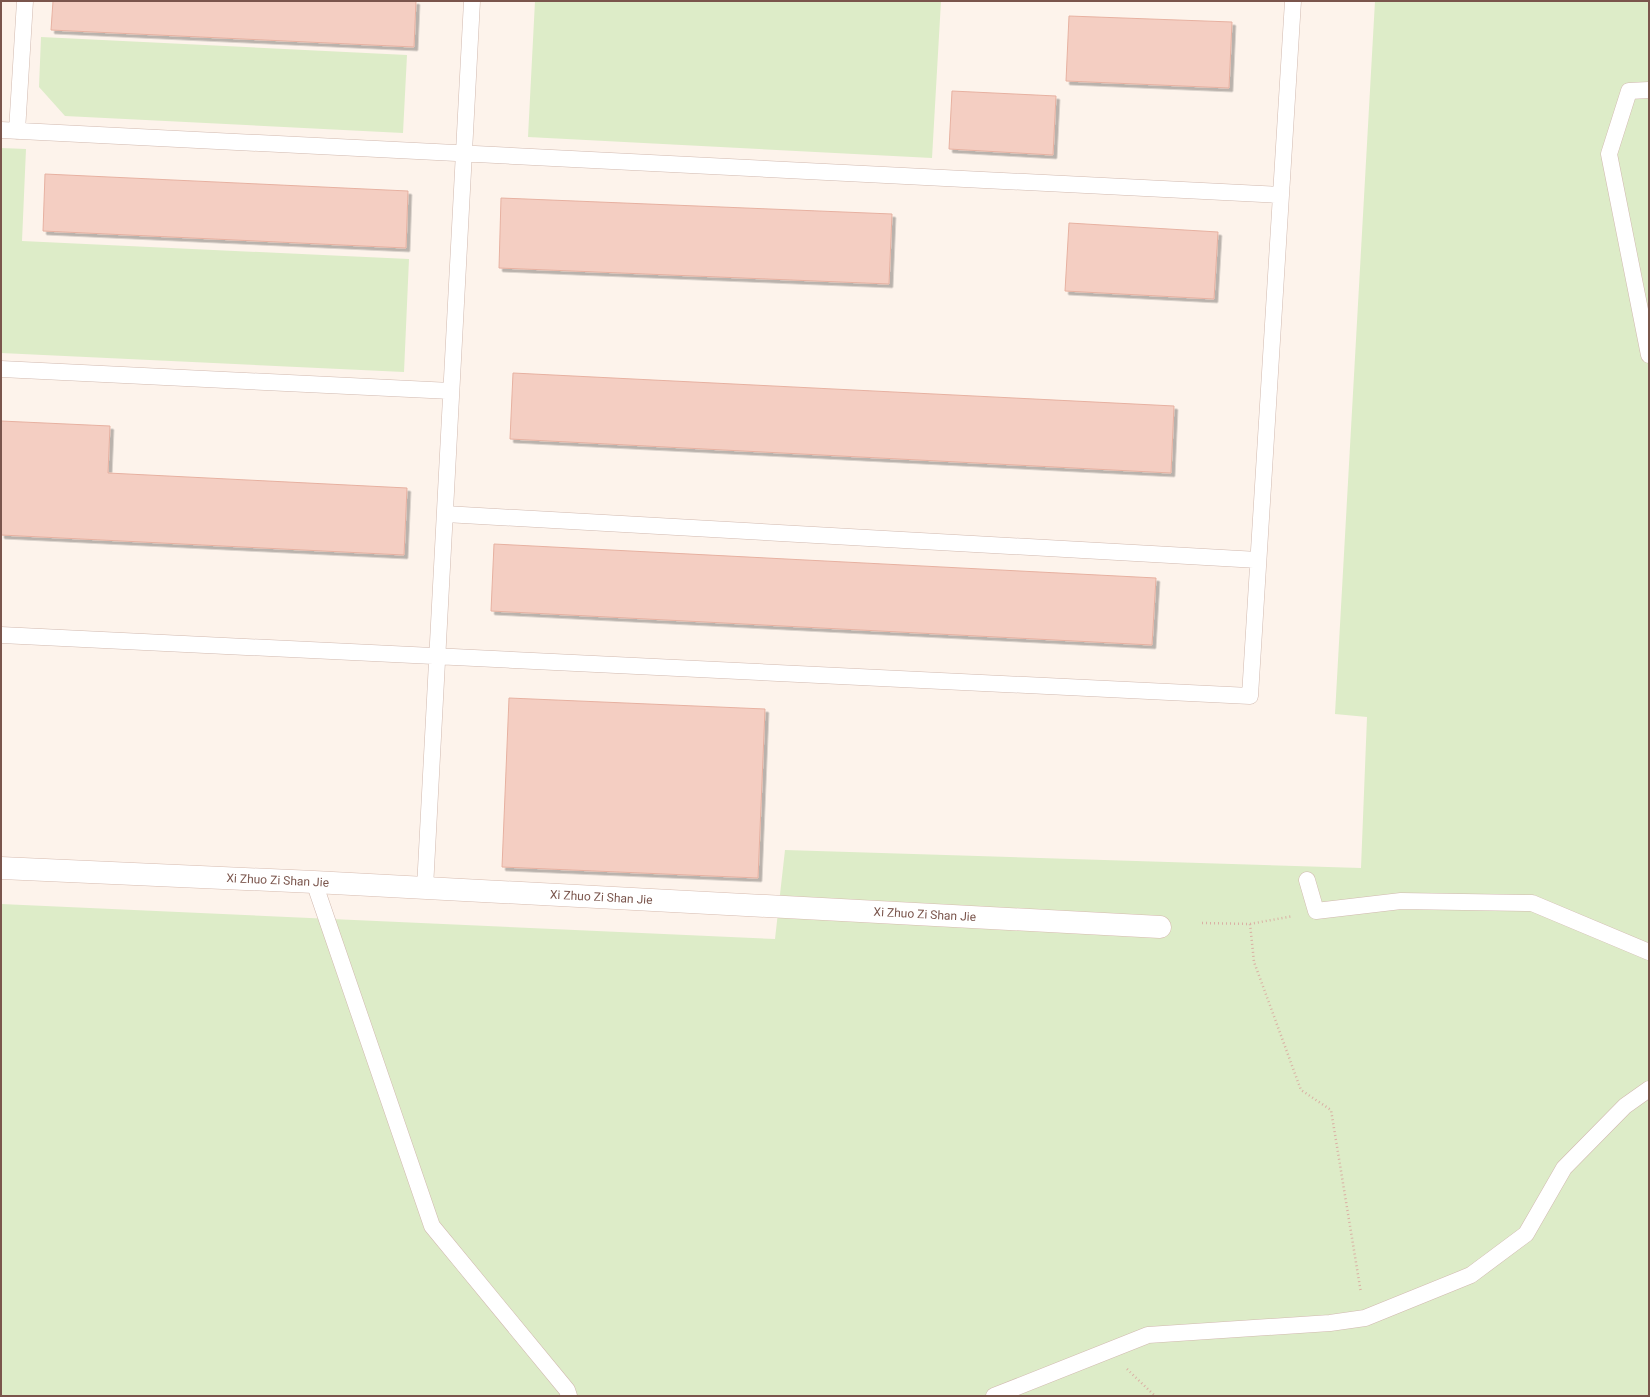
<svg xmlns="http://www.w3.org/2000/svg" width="1650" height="1397" font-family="Roboto,sans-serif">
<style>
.green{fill:#ddecc8}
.building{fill:#f4cec2;stroke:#e7b1a1;filter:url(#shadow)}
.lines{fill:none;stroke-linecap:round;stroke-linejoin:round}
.lane-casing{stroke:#d1b9af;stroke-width:17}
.secondary-casing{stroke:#d6bbaf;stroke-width:23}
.path{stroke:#dab0a4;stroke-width:2.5;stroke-dasharray:1 3;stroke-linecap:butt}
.lane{stroke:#fff;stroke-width:16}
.secondary{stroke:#fff;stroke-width:22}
.labels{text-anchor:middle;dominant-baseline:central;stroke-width:3.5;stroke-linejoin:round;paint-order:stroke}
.street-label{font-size:12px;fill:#7a554c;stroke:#fff8f2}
</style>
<defs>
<filter id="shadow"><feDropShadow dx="3.5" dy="3.5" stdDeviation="0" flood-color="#0004"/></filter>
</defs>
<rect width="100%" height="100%" fill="#fdf3eb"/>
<path class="green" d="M535,1H941L932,158L528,137Z
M1375,1H1649V1396H1V904L775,939L785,850L1361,868L1367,717L1335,714Z
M41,37L407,55L403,133L65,116L39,87Z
M1,148L26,149L22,241L409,259L404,372L1,353Z"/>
<path class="building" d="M53,1H416L414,47L51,30Z
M1069,16L1232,22L1229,88L1066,81Z
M952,91L1056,96L1053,155L949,149Z
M45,174L408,191L406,248L43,231Z
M501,198L892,214L889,284L499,268Z
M1069,223L1218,232L1214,299L1065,291Z
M513,373L1174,406L1171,473L510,439Z
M1,421L110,426L108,473L407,488L404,555L1,535Z
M494,544L1156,578L1152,645L491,611Z
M509,698L765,709L758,878L502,867Z"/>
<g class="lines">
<g class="lane-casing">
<path id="lane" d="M1649,90L1629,91L1609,154L1649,355
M1,130L1281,195
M17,131L25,1
M1,369L451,391
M445,514L1258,560
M1,635L1250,696L1293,1
M1307,880L1316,911L1401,901L1532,903L1649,952
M314,882L432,1226L567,1390L569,1396
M425,888L472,1
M994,1396L1148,1335L1330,1323L1365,1318L1471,1275L1526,1234L1564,1168L1625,1106L1649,1089"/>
</g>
<g class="secondary-casing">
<g id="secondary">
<path id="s1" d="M1,868L314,882L1160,927"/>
</g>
</g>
<path class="path" d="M1202,923L1250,924L1293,916
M1250,924L1254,962L1301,1090L1331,1110L1361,1293
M1127,1369L1155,1396"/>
<use href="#lane" class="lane"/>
<use href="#secondary" class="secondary"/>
</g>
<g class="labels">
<g class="street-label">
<text stroke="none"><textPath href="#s1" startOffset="277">Xi Zhuo Zi Shan Jie</textPath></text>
<text stroke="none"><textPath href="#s1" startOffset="601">Xi Zhuo Zi Shan Jie</textPath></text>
<text stroke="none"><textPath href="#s1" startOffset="925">Xi Zhuo Zi Shan Jie</textPath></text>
</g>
</g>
<rect width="1650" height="1397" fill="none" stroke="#7a554c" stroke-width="4"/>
</svg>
